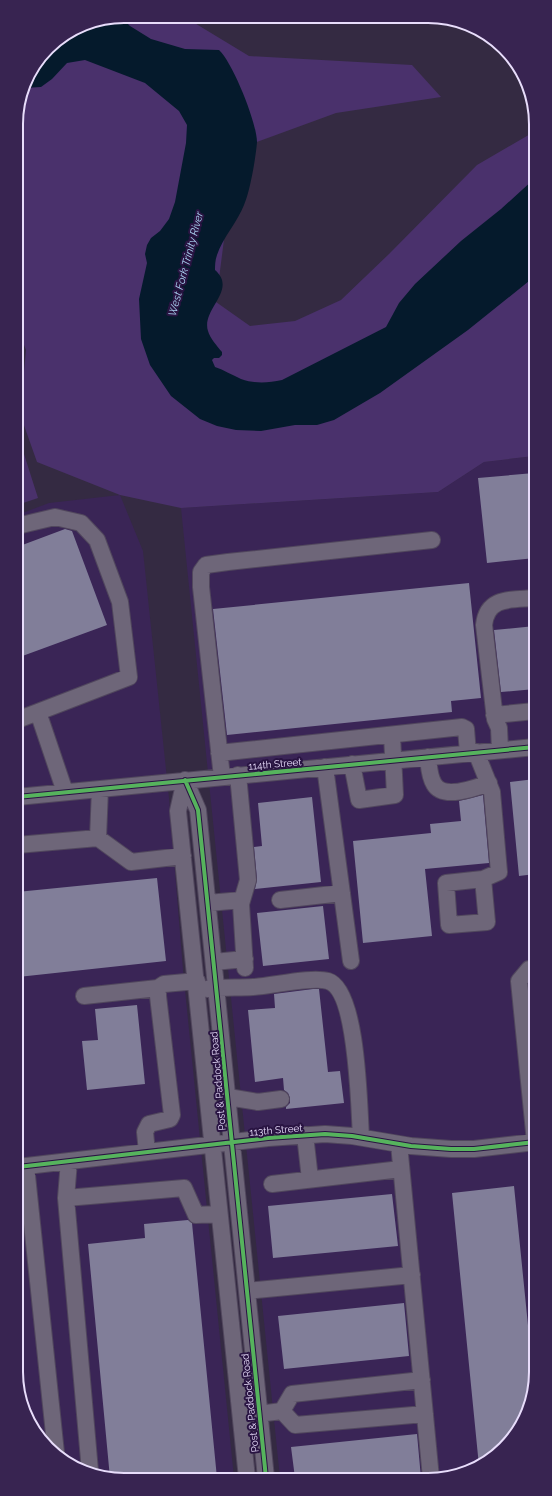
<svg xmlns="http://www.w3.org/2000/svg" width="552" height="1496" font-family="Raleway,sans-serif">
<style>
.built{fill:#3a2556}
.green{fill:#4a316c}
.water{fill:#051a2c}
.building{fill:#817e99}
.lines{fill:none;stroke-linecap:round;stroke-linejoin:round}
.minor-casing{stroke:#51475d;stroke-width:18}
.minor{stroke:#6e6679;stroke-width:16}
.cycleway-casing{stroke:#291442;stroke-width:6}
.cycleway{stroke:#56b35d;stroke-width:4}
.labels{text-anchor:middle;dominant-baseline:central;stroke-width:4;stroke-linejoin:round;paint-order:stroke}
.street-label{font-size:10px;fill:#e8ddfb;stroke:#291442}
.water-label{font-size:11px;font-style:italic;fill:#acd5f4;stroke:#291442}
.rim{fill:none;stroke:#e8ddfb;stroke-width:2}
</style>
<rect width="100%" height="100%" fill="#342a42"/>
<path class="built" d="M534,456L536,1379L528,1413L509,1443L482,1465L449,1478H280L181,508L438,492L484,462Z
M120,495L143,551L169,798L183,970L234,1478H103L48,1448L18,1393L17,515L49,503Z"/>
<path class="green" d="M124,16H183L249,56L412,65L441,97L336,113L251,144L226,224L216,302L250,326L295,321L341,300L389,254L477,165L532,133L534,130V456L484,462L438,492L181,508L120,495L37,462L20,414L26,350L17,327L16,117L27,76L53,43L83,24Z
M17,432L38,498L17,505Z"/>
<path class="water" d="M118,17L123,19L130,26L151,39L185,49L219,50C233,63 257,123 257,142C256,156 250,192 244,205C238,221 222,239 217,255C215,260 215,266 215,270C238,290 201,309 208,331C210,338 217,346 222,352V355L219,358H214L212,360L215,367C224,370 232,375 241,379C255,384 268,383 282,380L386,327L399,303L415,284L461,241L501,209L534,179V277L468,330L380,393L334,420L317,425H295L261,431L236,430L217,426L200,419L171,396L150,365L141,339L139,299L147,263L145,254L147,245L151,238L160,231L169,219L175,202L186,143L187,125L179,111L145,83L85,60L67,63L52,79L41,87L24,88L27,76L53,43L83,24Z"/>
<path class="building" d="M534,473L535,558L487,563L478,478Z
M65,529L72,531L107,625L17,658V547Z
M469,583L481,698L451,701L452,712L227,735L213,609Z
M535,626V689L501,692L494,630Z
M535,779V874L519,876L510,782Z
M483,795L489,863L425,869L432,936L363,943L353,841L431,833L430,824L461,821L459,801Z
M312,797L321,882L255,889L257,879L254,847L262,846L258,803Z
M157,878L166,961L18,977L17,892Z
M323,906L329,959L263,966L257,913Z
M313,989H319L328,1072L340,1071L344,1103L286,1109V1107L290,1103V1098L288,1093L284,1090L283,1078L255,1082L248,1010L275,1008L274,994Z
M137,1005L145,1084L87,1090L82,1041L98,1040L95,1009Z
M514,1186L534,1385L528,1413L509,1443L479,1466L452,1193Z
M392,1194L398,1246L273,1258L268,1206Z
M188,1220L192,1223L217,1478H110L88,1244L145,1238L144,1224Z
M404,1303L409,1356L284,1369L278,1316Z
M417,1434L421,1478H295L291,1447Z"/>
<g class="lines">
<g class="minor-casing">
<path id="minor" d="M17,526L55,517L81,523L97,540L120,602L129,677L38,712
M494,715L535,711
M17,720L38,712L65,792
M500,750L499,728L495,719L484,625C487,596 512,600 535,598
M476,752L492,792L499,872L483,879L446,883L449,925L487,922L483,879
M219,753L462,727L466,729L468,753
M428,757C429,766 429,776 434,784C443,800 475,788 489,783
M352,764L359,800L395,795L392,735
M325,767L351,961
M238,775L248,880L241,904L245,968
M222,777L201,587V572L206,565L228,562L432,540
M185,780L198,810L266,1478
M185,780L178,811L247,1478
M17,797L535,747
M98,838L131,862L183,856
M17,845L98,838L100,789
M280,900L342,893
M208,903L242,900
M214,962L245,959
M207,989C222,987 238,988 253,987C272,986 312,976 328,981C358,990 359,1109 361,1137
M84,996L158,988
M227,1099L234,1098L258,1102L281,1099
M305,1135L310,1179
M535,1142L519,981L529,969H535
M399,1144L431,1478
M147,1152L145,1132L149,1124L170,1119L172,1115L158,996V988L164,984L197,981
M69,1161L66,1198L184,1188L196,1215L219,1214
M26,1166L56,1453
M18,1167L268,1138L325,1134L352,1136L411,1146L451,1149H474L535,1142
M272,1184L401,1169
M66,1198L90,1471
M247,1291L412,1275
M282,1411L295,1425L425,1414
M250,1415L282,1411L292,1394L422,1380"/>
</g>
<use href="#minor" class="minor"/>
<g class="cycleway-casing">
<path id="cycleway" d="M185,780L198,810L266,1478
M17,797L535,747
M18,1167L268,1138L325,1134L352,1136L411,1146L451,1149H474L535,1142"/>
</g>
<use href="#cycleway" class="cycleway"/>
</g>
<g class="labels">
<g class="street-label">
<text transform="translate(275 764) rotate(-5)">114th Street</text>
<text transform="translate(218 1081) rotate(-95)">Post &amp; Paddock Road</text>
<text transform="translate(276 1130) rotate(-5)">113th Street</text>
<text transform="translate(250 1403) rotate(-96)">Post &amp; Paddock Road</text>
</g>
<g class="water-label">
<text transform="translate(186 264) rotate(-75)">West Fork Trinity River</text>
</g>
</g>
<path d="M0 0H552V1496H0ZM124 23H428A101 101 0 0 1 529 124V1372A101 101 0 0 1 428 1473H124A101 101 0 0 1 23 1372V124A101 101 0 0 1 124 23Z" fill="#382451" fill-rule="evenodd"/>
<path class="rim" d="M124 23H428A101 101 0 0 1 529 124V1372A101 101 0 0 1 428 1473H124A101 101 0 0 1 23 1372V124A101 101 0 0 1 124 23Z"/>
</svg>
